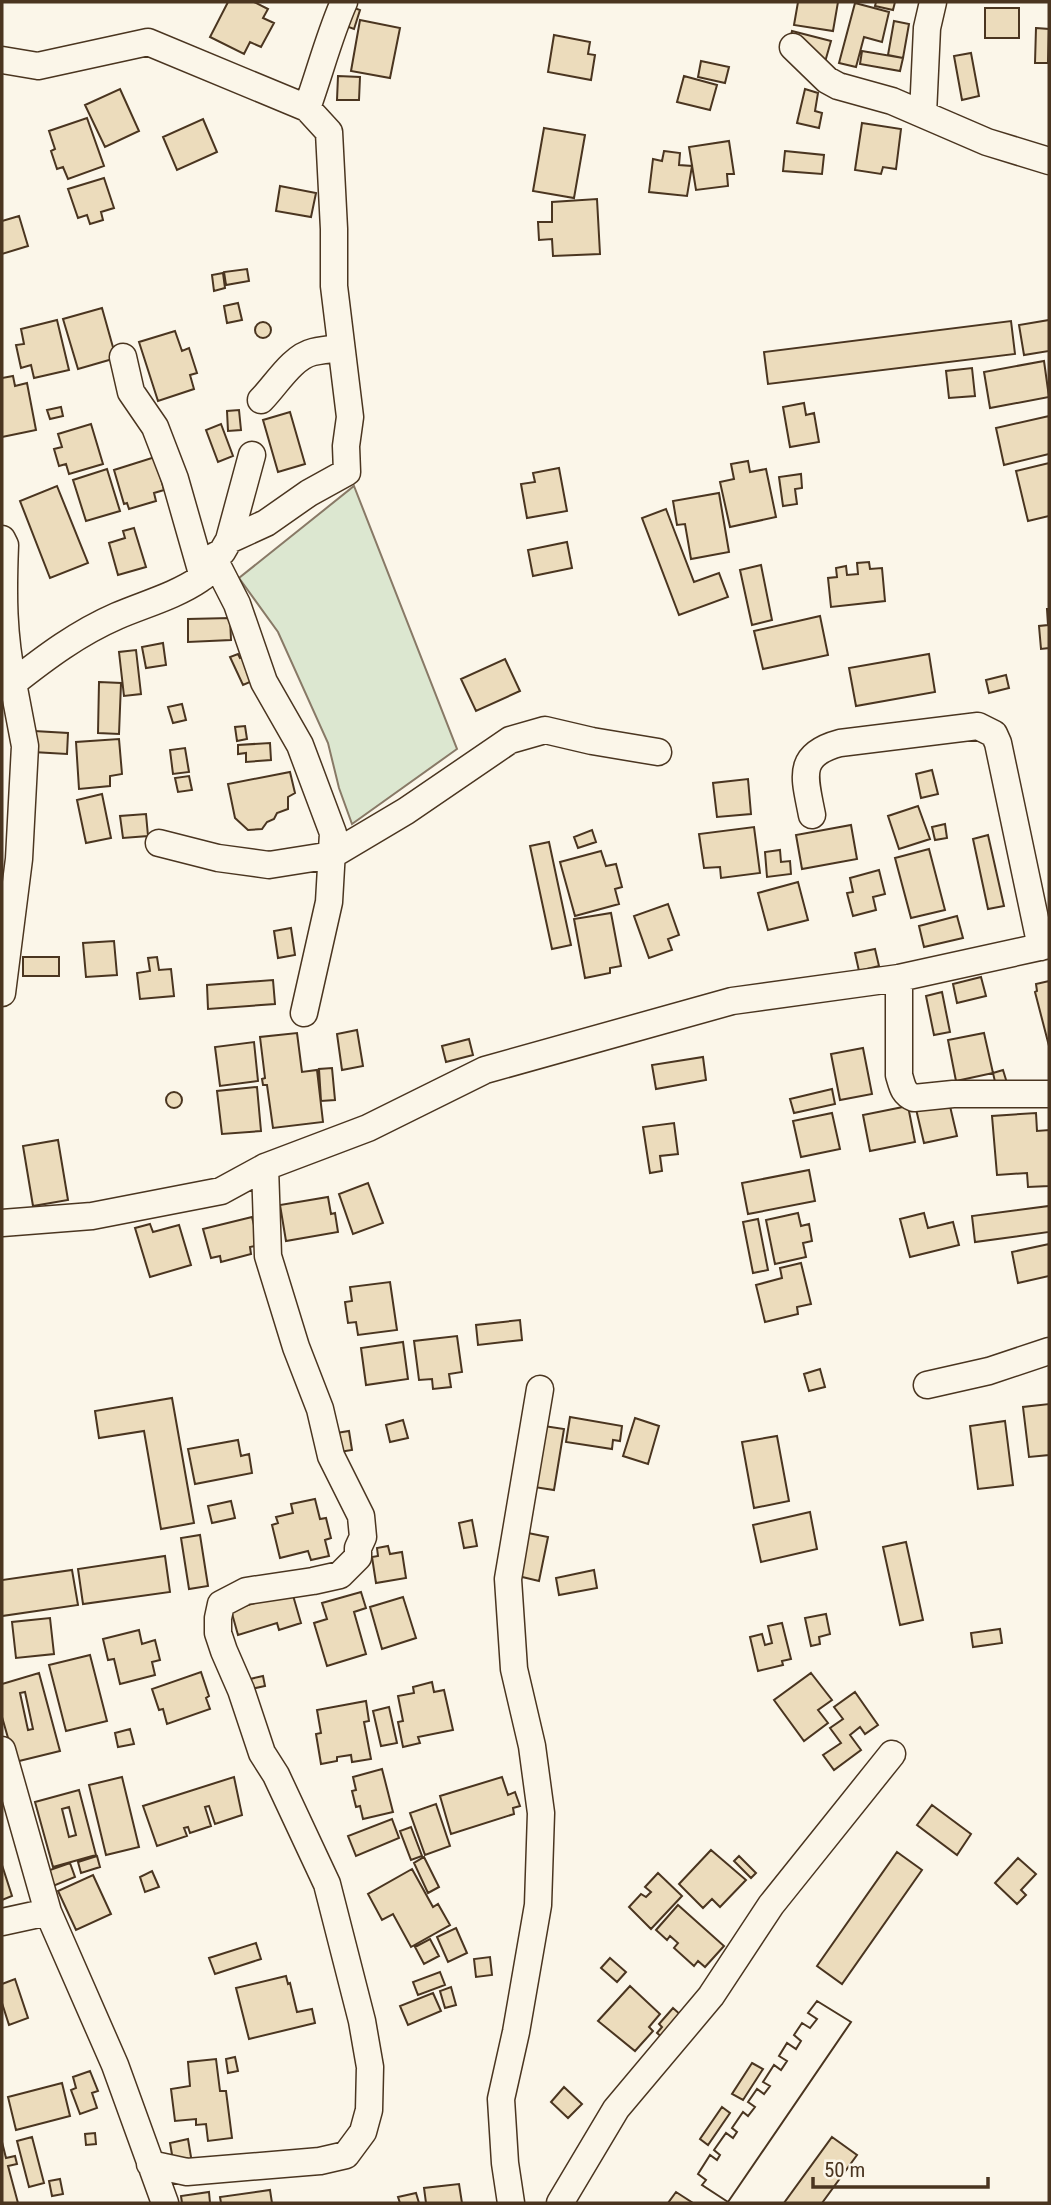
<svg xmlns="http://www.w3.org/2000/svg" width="1051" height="2205" font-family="'Roboto Condensed',sans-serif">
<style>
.green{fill:#dce7d0;stroke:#887966;stroke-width:2}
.building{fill:#ecdcbc;stroke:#4a3520;stroke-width:2;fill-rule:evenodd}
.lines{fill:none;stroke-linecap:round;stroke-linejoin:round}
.minor-casing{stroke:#4a3520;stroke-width:29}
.minor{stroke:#fbf6e9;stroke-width:26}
</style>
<rect width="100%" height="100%" fill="#fbf6e9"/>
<path class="green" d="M354,486L457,749L352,824L339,788L328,743L278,632L239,578Z"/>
<path class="building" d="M228,2H254L268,9L263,18L274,23L261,47L250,42L244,54L210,37Z
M798,2H838L833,31L794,25Z
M876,2H895L893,10L875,6Z
M855,3L889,12L882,42L864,37L856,67L839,63Z
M349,6L360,10L354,29L343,25Z
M985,8H1019V38H985Z
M360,20L400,28L390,78L351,71Z
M894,21L909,24L903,58L888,55Z
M1036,28L1049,29L1048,63H1035Z
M792,31L831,41L825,62L790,41Z
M554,35L590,42L588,54L595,55L591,80L548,72Z
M862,51L903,58L900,71L860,64Z
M971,53L979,96L962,100L954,56Z
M701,61L729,67L725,83L698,77Z
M338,76L360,77L359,100H337Z
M684,76L717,85L710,110L677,102Z
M120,89L139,131L105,147L85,105Z
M805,89L818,93L815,111L822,113L819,128L797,123Z
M87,118L104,166L68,179L63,167L57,169L51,151L55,149L49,131Z
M203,119L217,152L177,170L163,137Z
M862,123L901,129L896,169L883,167L881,174L855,170Z
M544,128L585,135L574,198L533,191Z
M729,141L734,174H727L728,186L696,190L689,147Z
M664,151L680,153L679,165L692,166L687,196L649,192L653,159L662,161Z
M785,151L824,155L822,174L783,171Z
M104,178L114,208L101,212L103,220L90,224L87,215L78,218L68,189Z
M280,186L316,193L311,217L276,211Z
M597,199L600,254L553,256L552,239L539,240L538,222H552V202Z
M19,216L28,246L2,254V221Z
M247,269L249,281L226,285L224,272Z
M223,273L225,288L214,291L212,275Z
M238,303L242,320L227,323L224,306Z
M102,308L116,358L78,369L63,319Z
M57,320L69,370L34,378L31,365L21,368L16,345L24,344L21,329Z
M1049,320V351L1024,355L1019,325Z
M1011,321L1015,354L768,384L764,352Z
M255 330a8 8 0 1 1 16 0a8 8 0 1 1-16 0Z
M175,331L182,351L189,348L197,373L190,375L194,389L158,401L139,342Z
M1044,361L1049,397L990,408L984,372Z
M972,368L975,396L949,398L946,371Z
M13,376L15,386L27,383L36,430L2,437V378Z
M804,403L806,415L814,413L819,442L790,447L783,407Z
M61,407L63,416L50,419L47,410Z
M239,410L241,430L228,431L227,411Z
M290,412L305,464L278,472L263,420Z
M1049,416V454L1004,465L996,428Z
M91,424L103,464L69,474L66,464L59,466L54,449L62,447L58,434Z
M221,424L233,456L218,462L206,430Z
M155,457L164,490L154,493L156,501L129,509L127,503L124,504L114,470Z
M748,461L750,472L766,469L776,517L730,527L720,482L734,479L731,464Z
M1049,463V516L1028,521L1016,471Z
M559,468L567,511L527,518L521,484L535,482L533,473Z
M107,469L120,511L86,521L73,480Z
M801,474L802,488L795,489L797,504L783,506L779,477Z
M57,486L88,563L50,578L20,501Z
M719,493L729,552L691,559L685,524L677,525L673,501Z
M666,509L694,582L719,573L728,597L679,615L642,518Z
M134,528L146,567L118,575L109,543L125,538L123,531Z
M567,542L572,568L533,576L528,550Z
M869,562L870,569L882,568L885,601L831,607L828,578L837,577L836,568L846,566L847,575L858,574L857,563Z
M761,565L772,620L752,625L740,570Z
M1047,609H1049V648L1041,649L1039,626L1048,625Z
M820,616L828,655L763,669L754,631Z
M230,618L231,640L188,642V619Z
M163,643L166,665L146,668L142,647Z
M136,650L141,694L124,696L119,652Z
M238,654L240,658L246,656L257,679L243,685L230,657Z
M929,654L935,692L856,706L849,668Z
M505,659L520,691L476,711L461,679Z
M1006,675L1009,688L989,693L986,680Z
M99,682L121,683L119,734L98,733Z
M182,704L186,720L173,723L168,707Z
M245,726L247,739L237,741L235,727Z
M34,731L68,733L67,754L33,752Z
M119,739L122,774L110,776V786L79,789L76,742Z
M270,743L271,760L246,762V753L238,754V745Z
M185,748L189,772L173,774L170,750Z
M932,770L938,794L921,798L916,774Z
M290,772L295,793L288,797V809L277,813L274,819L267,822L262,829L248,830L235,818L228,784Z
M189,776L192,790L178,792L175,778Z
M748,779L751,814L717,817L713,783Z
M102,794L111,838L86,843L77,800Z
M918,806L930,839L899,849L888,816Z
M146,814L148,836L123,838L120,816Z
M945,824L947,838L935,840L932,827Z
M851,825L857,859L802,869L796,835Z
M754,827L760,873L721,878L720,867L704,868L699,834Z
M592,830L596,842L578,848L574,837Z
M988,835L1004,906L988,909L973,839Z
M549,842L571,945L552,949L530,846Z
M929,849L945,910L911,918L895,858Z
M780,850L781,862L790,861L791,874L767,877L765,852Z
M601,851L606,866L616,864L622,887L615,889L619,904L575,916L560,862Z
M879,870L885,894L873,897L876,910L853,916L847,893L853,892L850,878Z
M798,882L808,920L768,930L758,893Z
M668,904L679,935L668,939L672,950L649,958L634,916Z
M611,913L621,966L610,968V973L585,978L574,919Z
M957,916L963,938L924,947L919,926Z
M291,928L295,955L278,958L274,931Z
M114,941L117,975L86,977L83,943Z
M875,949L879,966L859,971L855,953Z
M23,957H59V976H23Z
M157,957L159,970L171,969L174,996L140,999L137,973L150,971L148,958Z
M981,977L986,996L957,1003L953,984Z
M273,980L275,1004L208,1009L207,985Z
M1049,981V1046L1035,992L1037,991L1036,984Z
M942,992L950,1032L934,1035L926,996Z
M357,1030L363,1066L342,1070L337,1034Z
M297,1033L302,1072L317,1070L323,1122L273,1128L267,1085H263L262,1079L265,1078L260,1037Z
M984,1033L993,1073L956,1081L948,1040Z
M469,1039L473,1055L446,1062L442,1046Z
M254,1042L258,1081L220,1086L215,1047Z
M863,1048L872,1094L840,1100L831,1054Z
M703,1057L706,1080L656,1089L652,1065Z
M332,1068L335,1100L321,1101L319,1069Z
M1003,1070L1007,1083L996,1086L993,1073Z
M257,1087L261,1131L222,1134L217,1091Z
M832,1089L835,1104L794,1113L790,1099Z
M166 1100a8 8 0 1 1 16 0a8 8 0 1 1-16 0Z
M949,1102L957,1136L924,1143L916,1109Z
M908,1106L915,1142L870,1151L863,1115Z
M832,1113L840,1149L801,1157L793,1121Z
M1036,1113L1037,1131L1049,1130V1186L1028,1187L1027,1173L997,1175L992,1116Z
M674,1123L678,1154L660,1156L662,1171L650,1173L643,1127Z
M58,1140L68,1200L33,1206L23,1146Z
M809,1170L815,1201L748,1214L742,1183Z
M368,1183L383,1223L353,1234L339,1194Z
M328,1197L331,1214L335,1213L338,1232L286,1241L280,1205Z
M1049,1206V1232L975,1242L972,1216Z
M798,1213L801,1226L809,1224L812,1241L803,1243L806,1257L775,1264L766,1220Z
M924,1213L928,1228L953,1222L959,1245L910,1257L900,1219Z
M252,1217L259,1245L250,1247L251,1254L221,1262L220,1256L211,1258L203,1229Z
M758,1219L768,1270L753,1273L743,1222Z
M150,1224L153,1232L179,1225L191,1265L150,1277L135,1228Z
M1049,1244V1276L1018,1283L1012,1252Z
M801,1263L811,1304L797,1307L798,1314L765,1322L756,1285L782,1278L780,1268Z
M390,1282L397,1330L358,1335L356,1322L348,1323L345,1302L352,1301L350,1287Z
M520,1320L522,1340L478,1345L476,1325Z
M457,1336L462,1372L449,1374L451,1387L433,1389L432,1379L419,1380L414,1341Z
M403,1342L408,1379L366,1385L361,1348Z
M820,1369L825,1387L809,1391L804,1374Z
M172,1398L194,1523L161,1529L144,1431L99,1438L95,1411Z
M1049,1404V1455L1029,1457L1023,1407Z
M570,1417L622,1426L620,1441L613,1440L612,1449L566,1442Z
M635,1418L659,1426L648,1464L623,1456Z
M403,1420L408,1438L390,1442L386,1425Z
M1005,1421L1013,1485L978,1489L970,1426Z
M544,1426L564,1429L554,1490L534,1487Z
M349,1431L352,1450L339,1452L336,1433Z
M777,1436L789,1501L754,1508L742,1442Z
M238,1440L241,1456L249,1454L252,1473L195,1484L188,1449Z
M315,1499L320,1519L326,1518L331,1538L325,1540L329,1556L311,1560L308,1551L280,1558L272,1525L278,1523L276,1517L293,1513L291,1504Z
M231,1501L235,1518L212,1523L208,1506Z
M810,1512L817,1549L761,1562L753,1525Z
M472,1520L477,1546L464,1548L459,1523Z
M528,1533L548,1537L539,1581L518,1576Z
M200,1535L208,1586L189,1589L181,1538Z
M906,1542L923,1620L900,1625L883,1547Z
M388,1546L390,1554L402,1552L406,1578L376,1583L372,1557L378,1556L377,1548Z
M165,1556L170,1592L83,1604L78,1569Z
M72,1570L78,1605L2,1616V1580Z
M594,1570L597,1588L559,1595L556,1578Z
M292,1592L301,1623L279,1630L277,1623L238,1635L231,1610Z
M361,1592L366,1608L354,1612L366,1654L327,1666L314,1623L327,1619L322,1603Z
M403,1597L416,1638L382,1649L370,1607Z
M826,1614L830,1634L819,1637L820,1644L811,1646L805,1618Z
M50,1618L54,1654L16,1658L12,1622Z
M782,1623L791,1659L782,1661L783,1665L758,1671L750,1637L762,1634L765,1645L772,1643L768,1626Z
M1000,1629L1002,1643L973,1647L971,1633Z
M139,1630L142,1644L155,1640L160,1660L152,1662L155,1675L120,1684L114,1659L108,1660L103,1639Z
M90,1655L107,1721L66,1731L49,1665Z
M201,1672L209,1696L206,1698L210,1709L167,1724L163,1709L159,1710L152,1689Z
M39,1673L60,1751L15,1762L2,1717V1684Z
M811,1673L832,1700L818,1710L828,1723L804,1741L774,1700Z
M263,1676L265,1686L251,1689L250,1679Z
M432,1682L434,1692L444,1690L453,1730L418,1737L420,1743L403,1747L398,1722L403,1721L398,1696L414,1693L413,1687Z
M25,1692L33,1729L28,1730L20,1693Z
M855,1692L878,1725L865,1734L860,1727L850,1735L861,1750L834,1770L823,1755L841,1743L830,1728L843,1719L834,1707Z
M366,1701L369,1721L364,1722L371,1759L352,1762L351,1755L337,1757V1761L321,1764L316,1734L321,1733L317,1710Z
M389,1707L397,1743L381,1746L373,1711Z
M130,1729L134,1744L118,1747L115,1733Z
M382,1769L393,1812L363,1819L360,1806L356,1807L352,1791L356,1790L353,1777Z
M122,1777L139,1847L106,1855L89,1785Z
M234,1777L242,1815L215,1824L209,1806L205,1807L211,1826L190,1833L188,1827L184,1828L187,1836L157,1846L143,1806Z
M502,1777L508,1795L515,1792L520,1806L513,1808L514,1814L451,1834L440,1796Z
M79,1790L96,1855L53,1867L35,1802ZM69,1807L76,1835L69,1837L62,1809Z
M436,1804L450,1846L425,1855L410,1813Z
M932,1805L971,1834L957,1855L917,1825Z
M392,1819L399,1838L356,1856L348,1836Z
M411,1827L422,1856L411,1860L400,1831Z
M711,1850L746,1880L720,1907L712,1899L703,1908L679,1884Z
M897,1852L922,1870L842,1984L817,1966Z
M97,1856L100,1867L81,1873L78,1862Z
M739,1856L756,1873L751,1878L734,1861Z
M424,1857L439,1887L428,1893L414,1863Z
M1018,1858L1036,1874L1021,1890L1026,1895L1017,1904L995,1883Z
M70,1863L75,1877L53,1886L47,1871Z
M2,1865L12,1896L2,1900Z
M412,1869L433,1907L438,1904L450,1925L411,1947L393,1914L382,1920L368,1894Z
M152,1871L159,1887L145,1892L140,1877Z
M658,1873L682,1896L651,1929L629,1907L641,1894L646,1897L651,1892L645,1887Z
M93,1875L111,1914L76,1930L58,1891Z
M678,1905L724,1946L705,1967L698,1961L694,1966L674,1948L678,1943L670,1936L667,1940L656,1930Z
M456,1928L467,1953L448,1962L437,1937Z
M430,1939L439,1956L424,1964L415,1947Z
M256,1943L261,1959L215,1974L209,1958Z
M490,1957L492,1975L476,1977L474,1959Z
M610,1958L626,1972L617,1982L601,1968Z
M440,1972L445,1985L418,1995L413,1982Z
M286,1976L288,1984L290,1983L297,2012L312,2009L315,2023L249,2039L236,1988Z
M15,1979L28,2018L9,2025L2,2003V1984Z
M630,1986L660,2014L649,2027L653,2031L635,2051L598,2021Z
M451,1987L456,2005L445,2008L440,1991Z
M433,1993L441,2011L408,2025L400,2006Z
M817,2001L851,2022L728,2202L702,2185L706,2180L698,2174L710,2155L717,2160L720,2155L714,2150L726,2133L733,2138L737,2132L732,2128L743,2112L748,2116L755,2107L748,2102L757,2089L764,2094L770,2086L763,2082L774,2065L781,2070L787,2061L779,2056L787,2043L796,2049L801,2041L794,2035L802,2023L810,2028L817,2019L808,2013Z
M817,2001L851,2022L728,2202L702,2185L706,2180L698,2174L710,2155L717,2160L720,2155L714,2150L726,2133L733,2138L737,2132L732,2128L743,2112L748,2116L755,2107L748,2102L757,2089L764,2094L770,2086L763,2082L774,2065L781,2070L787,2061L779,2056L787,2043L796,2049L801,2041L794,2035L802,2023L810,2028L817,2019L808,2013Z
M673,2008L682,2016L664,2039L657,2033L662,2027L659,2024Z
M235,2057L238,2071L228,2073L226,2059Z
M216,2059L220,2091H226L232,2138L208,2141L206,2124L196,2125V2119L175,2121L171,2089L190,2086L188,2062Z
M752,2063L763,2069L743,2100L732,2094Z
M90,2071L98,2091L92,2093L97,2108L80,2114L71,2090L76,2088L73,2077Z
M62,2083L70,2116L16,2130L8,2097Z
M564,2087L582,2104L568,2118L551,2102Z
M722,2107L730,2113L708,2145L700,2139Z
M95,2133L96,2144L86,2145L85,2134Z
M32,2137L44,2183L29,2187L17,2141Z
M832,2137L857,2155L822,2203H784Z
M188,2139L192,2163L174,2166L170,2143Z
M2,2142L6,2158L15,2156L17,2164L8,2166L18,2203H2Z
M60,2179L63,2194L52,2196L49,2181Z
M459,2184L462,2203H426L424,2188Z
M270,2190L272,2203H221L220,2197Z
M209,2192L210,2203H182L181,2196Z
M676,2192L693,2203H668Z
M416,2193L419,2203H400L398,2197Z"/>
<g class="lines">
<g class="minor-casing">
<path id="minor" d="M793,47L827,80L838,86L892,101L987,142L1049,161
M2,60L38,66L148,42L307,108C320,72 329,36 344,2
M923,114L927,28L933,2
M123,357L131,392L155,427L175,479L203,577
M261,400C276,385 292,357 313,352C322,350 332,349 341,348
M2,539L5,545C3,595 3,634 13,683C46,657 78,633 117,616C145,604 175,596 200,579C208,574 212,566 213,557L222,552L229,540L252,455
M229,540L266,523L309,493L347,472L346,446L350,417L334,286V229L329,132L307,108
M213,557L237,604L264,682L300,745L333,833L329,902L304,1013
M2,683H13L25,746L19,859L2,993
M812,815C805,778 795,755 840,743L978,726L994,734L998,743L1041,947
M159,843L218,858L269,865L332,855L406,811L510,740L545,730L592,741L658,752
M899,978V1075C902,1085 903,1094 914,1098L953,1094H1049
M2,1223L92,1216L221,1191L265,1167L368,1128L485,1070L732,1001L899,978L1049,945
M927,1385L989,1371L1049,1351
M2,1750L48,1912L115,2065L165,2203
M2,1922L48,1912
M150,2164L187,2172L320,2161L346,2155L363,2132L369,2110L370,2067L362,2021L327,1884L276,1775L262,1753L241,1690L224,1651L218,1633V1618L221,1604L246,1591L313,1581L340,1575L358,1557V1548L363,1537L361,1516L331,1456L320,1409L296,1347L268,1256L265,1167
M511,2203L505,2163L501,2099L516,2032L538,1905L541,1813L532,1746L514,1669L508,1579L540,1389
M560,2203L616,2109L711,1996L771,1905L892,1754"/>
</g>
<use href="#minor" class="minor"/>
</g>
<rect width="1051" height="2205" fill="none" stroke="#4a3520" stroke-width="7"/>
<path d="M813 2177v10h175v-10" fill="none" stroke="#4a3520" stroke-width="3.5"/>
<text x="824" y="2177" font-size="21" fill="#4a3520" stroke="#fbf6e9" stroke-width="5" paint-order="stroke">50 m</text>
</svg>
